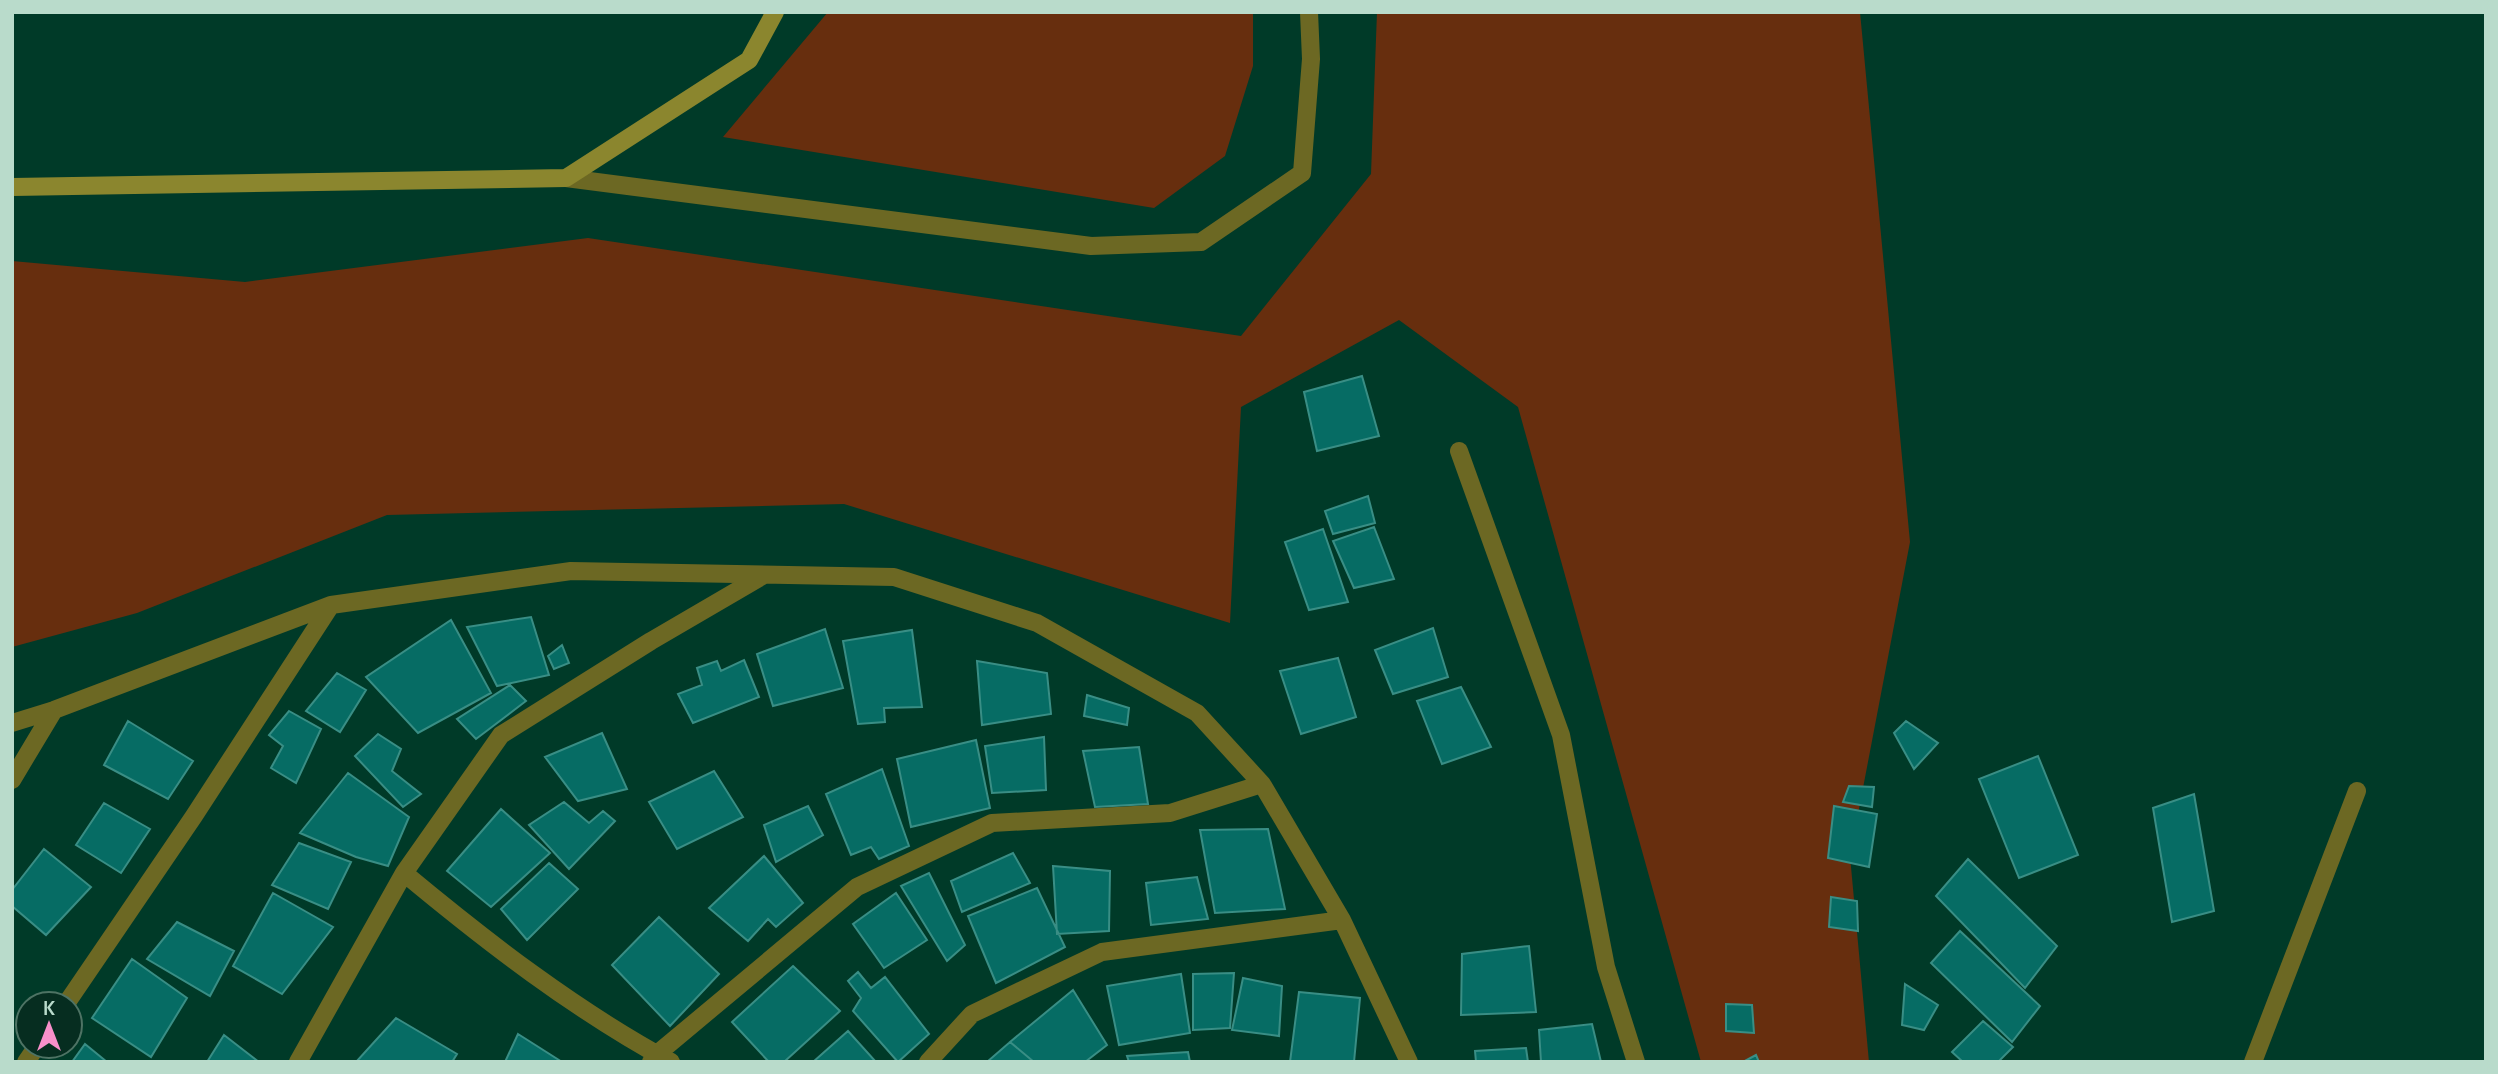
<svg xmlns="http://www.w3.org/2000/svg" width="2498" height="1074" font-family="Cabin,sans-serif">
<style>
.green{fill:#672e0e}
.building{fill:#066c64;stroke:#398e85;stroke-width:2}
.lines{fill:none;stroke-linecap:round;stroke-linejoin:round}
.minor{stroke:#6c6823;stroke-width:18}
.tertiary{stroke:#6c6823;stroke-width:18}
.secondary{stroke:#8b862e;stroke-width:18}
</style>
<rect width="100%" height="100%" fill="#003a28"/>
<path class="green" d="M828,12H1253V66L1225,156L1154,208L723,137Z
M1377,12H1860L1910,542L1850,856L1869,1062H1701L1518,407L1399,320L1241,407L1230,623L844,504L387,515L137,613L12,647V261L245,282L588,238L1241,336L1371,174Z"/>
<path class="building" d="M1362,376L1379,436L1317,451L1304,392Z
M1368,496L1375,523L1333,534L1325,511Z
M1374,527L1394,579L1354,588L1333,541Z
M1323,529L1348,602L1309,610L1285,542Z
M531,617L549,675L497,686L467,627Z
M451,620L491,693L418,733L366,677Z
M1433,628L1448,677L1393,694L1375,650Z
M825,629L843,688L773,706L757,654Z
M912,630L922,707L884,708L885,722L858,724L843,641Z
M562,645L569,663L554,669L548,656Z
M1338,658L1356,717L1301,734L1280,671Z
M744,660L759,697L693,723L678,694L702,685L697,668L717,661L721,671Z
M977,661L1047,673L1051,714L982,725Z
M337,673L366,690L340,732L306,711Z
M510,685L526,701L476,739L457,719Z
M1461,687L1491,747L1442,764L1417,701Z
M1087,695L1129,708L1127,725L1084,716Z
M289,711L321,729L296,783L271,768L283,746L269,735Z
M128,721L193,761L168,799L104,765Z
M1906,721L1938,743L1914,769L1894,733Z
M602,733L627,789L578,801L545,757Z
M378,734L401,749L392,771L421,794L403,807L355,756Z
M1044,737L1046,790L992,793L985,746Z
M976,740L990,808L911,827L897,759Z
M1139,747L1148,804L1095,807L1083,751Z
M2038,756L2078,855L2019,878L1979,779Z
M882,769L909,846L879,859L871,847L851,855L826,794Z
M714,771L743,817L677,849L649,802Z
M348,773L409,817L388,866L356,857L300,833Z
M1849,786L1874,787L1872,807L1843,802Z
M2194,794L2214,911L2172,922L2153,808Z
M564,802L589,823L603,811L615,821L569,869L529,825Z
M104,803L150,829L121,873L76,845Z
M808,806L823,835L776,862L764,825Z
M1834,806L1877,814L1869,867L1828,858Z
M501,809L550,853L491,907L447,871Z
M1268,829L1285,909L1215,913L1200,830Z
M299,843L351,862L328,909L272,885Z
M44,849L91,887L46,935L12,906V890Z
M1013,853L1030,883L962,912L951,881Z
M764,856L803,903L776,927L768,919L748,941L709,908Z
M1968,859L2057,946L2025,988L1936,896Z
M549,863L578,889L527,940L501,909Z
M1053,866L1110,871L1109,931L1057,934Z
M929,873L965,945L947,961L901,886Z
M1197,877L1208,919L1151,925L1146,883Z
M1037,888L1065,947L996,983L968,916Z
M273,893L333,927L282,994L233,966Z
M896,893L927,940L884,968L853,924Z
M1831,897L1857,901L1858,931L1829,927Z
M659,917L719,974L670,1026L612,965Z
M177,922L234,951L210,996L147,959Z
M1960,931L2040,1006L2012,1042L1931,963Z
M1529,946L1536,1012L1461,1015L1462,954Z
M132,959L187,998L151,1057L92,1018Z
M793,966L840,1011L784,1062H769L732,1022Z
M858,972L871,988L885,977L929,1034L898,1062L853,1011L861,998L848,981Z
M1234,973L1230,1028L1193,1030V974Z
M1181,974L1190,1033L1119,1045L1107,986Z
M1243,978L1282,986L1279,1036L1232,1030Z
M1905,984L1938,1005L1924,1030L1902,1025Z
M1073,990L1107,1045L1085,1062H1034L1010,1042Z
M1299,992L1360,998L1354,1062H1290Z
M1726,1004L1752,1005L1754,1033L1726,1031Z
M396,1018L457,1054L452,1062H356Z
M1983,1021L2013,1047L1998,1062H1963L1952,1052Z
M1592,1024L1601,1062H1541L1539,1030Z
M848,1031L876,1062H813Z
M518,1034L562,1062H505Z
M224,1035L259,1062H207Z
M1010,1042L1034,1062H987Z
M85,1044L107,1062H72Z
M1526,1048L1528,1062H1476L1475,1051Z
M1188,1052L1190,1062H1129L1127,1056Z
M1756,1055L1759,1062H1743Z"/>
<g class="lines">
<path class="minor" d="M1459,451L1561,735L1606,967L1636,1062
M12,723L54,710L331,605L571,571L894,577L1037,623L1197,713L1262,784L1342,920L1409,1062
M12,780L54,710
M404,873C487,942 575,1010 671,1062
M66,1004L194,816L331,605
M26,1062L37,1046
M298,1062L404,873L501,735L651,641L764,575
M651,1062L657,1054L857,887L992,823L1170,813L1262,784
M928,1062L972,1014L1102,952L1342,920
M2253,1062L2357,791"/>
<path class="tertiary" d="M566,178L1091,246L1201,242L1302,173L1311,59L1309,12"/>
<path class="secondary" d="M12,187L566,178L749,60L775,12"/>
</g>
<rect width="2498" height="1074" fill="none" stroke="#b9dbcb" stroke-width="28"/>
<g transform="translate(49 1025)"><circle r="33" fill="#062d20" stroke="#4e7364" stroke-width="2"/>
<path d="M0-5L12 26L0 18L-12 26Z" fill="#f890ca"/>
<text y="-10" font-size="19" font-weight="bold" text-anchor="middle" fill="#b9dbcb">K</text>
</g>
</svg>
